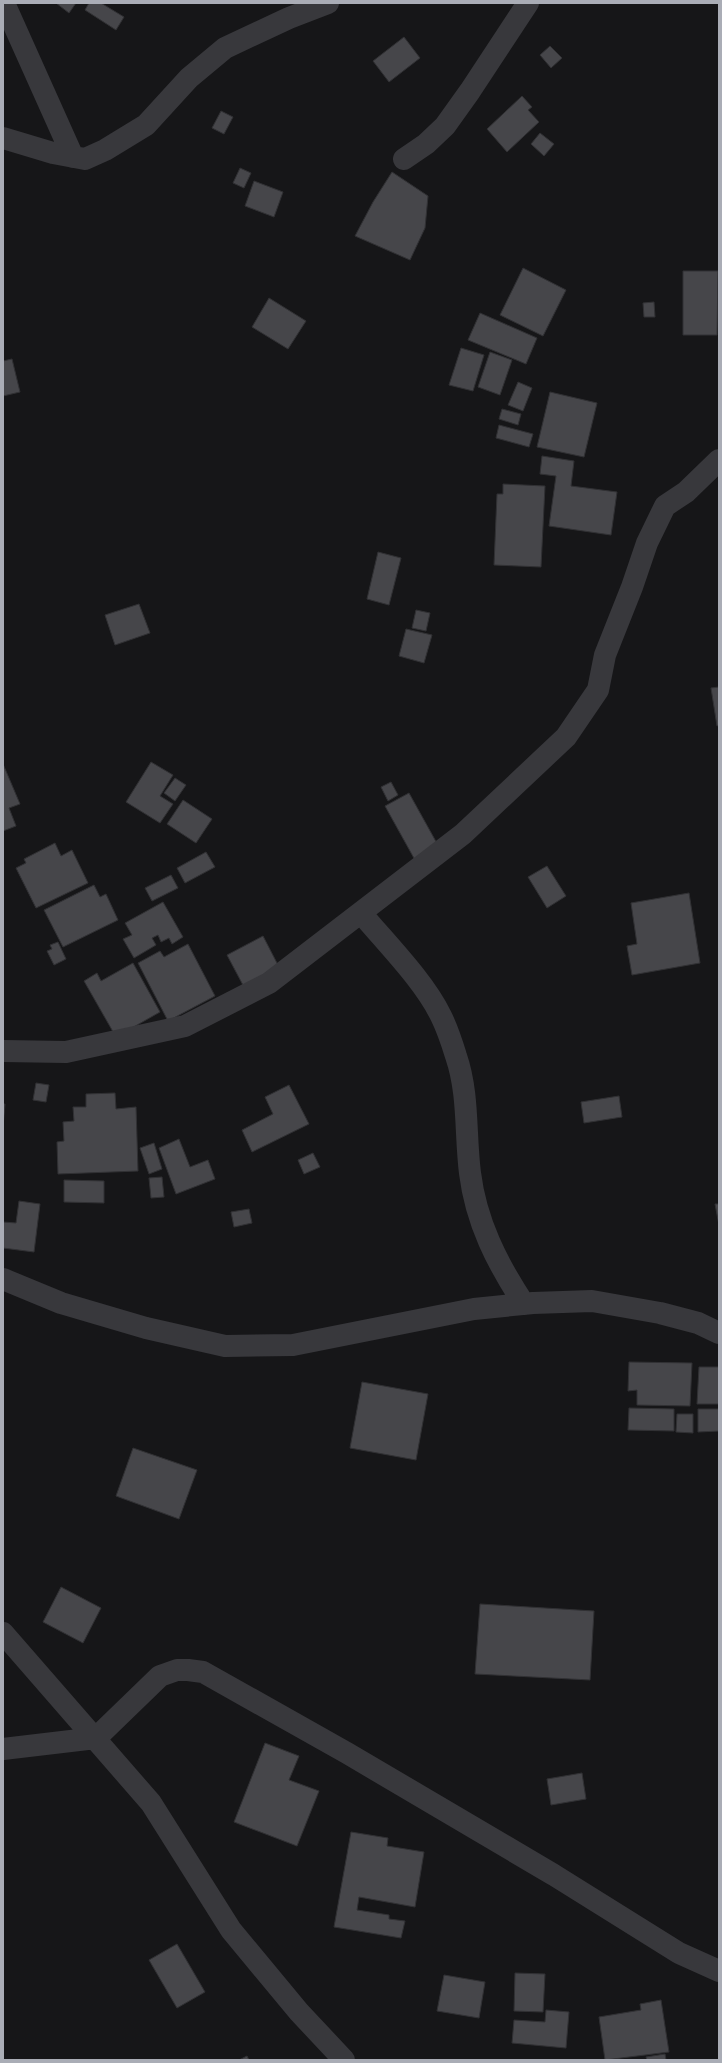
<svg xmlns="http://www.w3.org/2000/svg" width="722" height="2063" font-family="Rubik,sans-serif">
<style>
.building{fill:#46464a;stroke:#313134}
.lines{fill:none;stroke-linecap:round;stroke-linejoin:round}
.minor{stroke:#38383c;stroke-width:22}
</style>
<rect width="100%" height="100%" fill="#161618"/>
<path class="building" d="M56,3H76L69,13Z
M89,3H101L124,17L116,30L85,10Z
M404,37L420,58L389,82L373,61Z
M550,46L562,58L551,68L540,55Z
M522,96L532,107L528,110L539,122L507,152L487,129Z
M221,111L233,117L224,134L212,128Z
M540,133L554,144L544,156L531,144Z
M240,168L251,173L244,188L233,183Z
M392,172L428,196L425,228L410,260L355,236L373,202Z
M254,181L283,192L274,217L245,206Z
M523,268L566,290L543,336L500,315Z
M683,271H718L717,335H683Z
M269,298L306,321L288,349L252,327Z
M654,302L655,317H644L643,303Z
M480,313L537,338L526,364L468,340Z
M461,348L484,355L473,391L449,385Z
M490,352L512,360L500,395L478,387Z
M12,359L20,392L3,396V361Z
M518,382L532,388L523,411L508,405Z
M550,392L597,403L584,457L537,447Z
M502,409L521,414L518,425L499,419Z
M499,425L533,434L529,447L496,438Z
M542,456L574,461L571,486L617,492L611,535L549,526L556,476L540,474Z
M503,484L545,486L541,567L494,565L497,494H503Z
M378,552L401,558L389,605L367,599Z
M139,604L150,633L115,645L105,615Z
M416,610L430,613L426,631L412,628Z
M406,629L432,635L424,663L399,656Z
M719,687V725L717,726L711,688Z
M151,762L173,775L160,796L173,804L160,823L126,802Z
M3,764L20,804L9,808L16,826L3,831Z
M175,778L186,785L175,801L164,793Z
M391,782L398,795L388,801L381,787Z
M409,793L439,847L415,860L385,806Z
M183,800L212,819L196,843L167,824Z
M55,843L61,856L72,850L88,883L36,908L16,868L26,863L24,859Z
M206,852L215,867L185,883L177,868Z
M547,866L566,896L547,908L528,877Z
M171,875L178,888L152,901L145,888Z
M94,885L100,897L106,894L118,920L63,947L44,910Z
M689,893L700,963L632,975L627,946L637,944L631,903Z
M163,902L183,937L172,944L169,938L161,942L158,935L152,938L156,945L134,958L123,939L132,935L125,923Z
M263,936L279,967L244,987L227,955Z
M58,942L66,959L54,965L47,951L52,949L50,945Z
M188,944L215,996L168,1021L138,963L160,951L164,957Z
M133,963L160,1012L116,1037L84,981L97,973L101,981Z
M36,1083L49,1085L46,1102L33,1100Z
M289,1085L309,1124L252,1152L242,1130L273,1114L265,1097Z
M115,1093L116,1109L136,1107L138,1171L58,1174L57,1142L64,1141L63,1122L74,1121L73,1107H86V1094Z
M619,1096L622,1117L584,1123L581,1102Z
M3,1104H5L3,1127Z
M179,1139L190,1167L208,1160L215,1179L176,1194L159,1148Z
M154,1143L162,1169L149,1174L140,1148Z
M313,1153L320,1167L304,1174L298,1160Z
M162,1177L164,1197L151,1198L149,1178Z
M64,1180L104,1181V1203L64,1202Z
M19,1201L40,1204L34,1252L3,1248V1222L16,1223Z
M715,1204H719V1225Z
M249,1209L252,1223L234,1227L231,1212Z
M629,1362L692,1363L690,1406L637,1405V1390L628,1391Z
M699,1367H719V1404H697Z
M362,1382L428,1394L416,1460L350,1448Z
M629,1408L674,1409V1431L628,1430Z
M698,1409H719V1431L698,1432Z
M677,1414H693V1433L676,1432Z
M133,1448L197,1470L179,1519L116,1496Z
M61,1587L101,1608L83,1643L43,1622Z
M480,1604L594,1611L590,1680L475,1674Z
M265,1743L299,1756L289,1780L319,1791L297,1846L234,1822Z
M582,1773L586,1799L551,1805L547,1779Z
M351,1832L388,1838L387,1846L424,1852L415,1907L359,1897L357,1910L389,1915V1919L405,1921L401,1938L334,1927Z
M177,1944L205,1992L177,2008L149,1960Z
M515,1973L545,1974L543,2012L514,2011Z
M444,1975L485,1982L479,2018L437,2011Z
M661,2000L669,2052L605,2060L599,2017L641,2010L640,2004Z
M546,2010L569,2012L566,2048L512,2043L514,2020L545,2022Z
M665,2054L666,2060H647L646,2057Z
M247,2056L249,2060H239Z"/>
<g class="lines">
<path class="minor" d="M4,3L73,157
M3,138L53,153L85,159L105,150L146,125L189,78L225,48L289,18L328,3
M404,159L426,144L445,126L470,91L528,3
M361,913C387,944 424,981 441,1016C447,1028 452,1043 456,1056C469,1094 465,1134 470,1173C476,1222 497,1263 524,1304
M3,1051L66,1052L185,1026L269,983L463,834L566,737L598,690L605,655L632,587L647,543L665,506L686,492L719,460
M3,1279L61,1303L146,1328L225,1346L293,1345L474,1309L533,1303L592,1301L660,1313L698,1323L719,1333
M3,1633L151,1803L231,1930L299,2012L344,2060
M3,1749L96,1738L160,1676L177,1670H188L203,1672L347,1753L554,1875L679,1953L719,1971"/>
</g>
<rect width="722" height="2063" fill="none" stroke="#aaadb6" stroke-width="8"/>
</svg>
